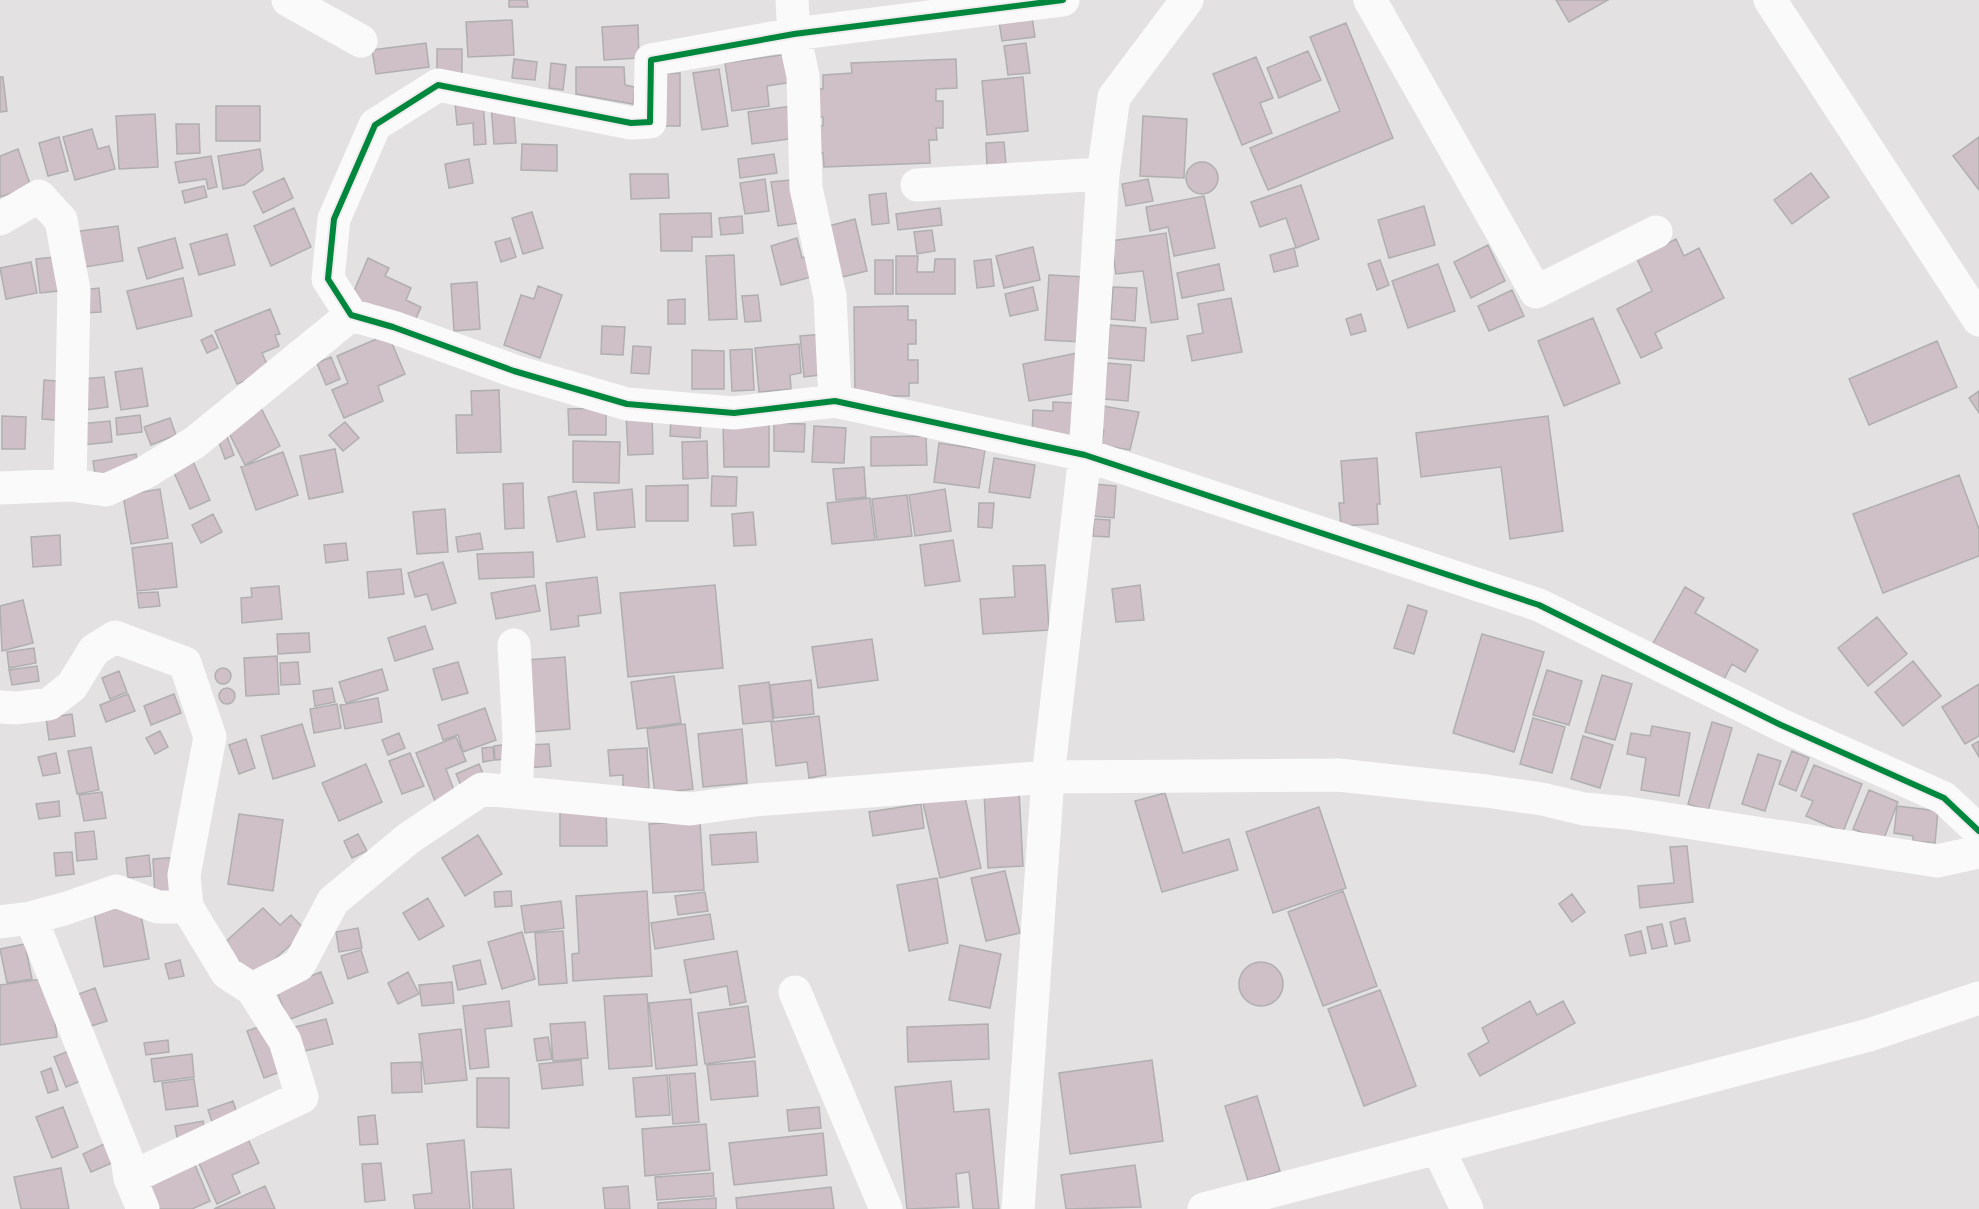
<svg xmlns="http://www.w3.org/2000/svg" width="1979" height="1209" font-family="Manrope,sans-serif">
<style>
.building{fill:#cfbfc6;stroke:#b0afaf;stroke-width:1.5}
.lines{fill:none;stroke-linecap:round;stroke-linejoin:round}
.minor{stroke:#fbfafb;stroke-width:33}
.cycleway-casing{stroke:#f1edef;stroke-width:10}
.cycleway{stroke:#00873e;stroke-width:6}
</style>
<rect width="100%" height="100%" fill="#e3e1e2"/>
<path class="building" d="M509,0H527L528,7H509Z
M1556,0H1608L1569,22Z
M1032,17L1035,37L1002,41L999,21Z
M512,20L514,55L468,57L466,22Z
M1346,23L1393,138L1268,190L1250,148L1340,111L1310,37Z
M638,25L639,58L604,60L602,27Z
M426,43L429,67L376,74L372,50Z
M1026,43L1030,73L1008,75L1004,46Z
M437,49H462V77L437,76Z
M1308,51L1321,80L1279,98L1267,68Z
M789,54L792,82L767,86L769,106L732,111L725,63Z
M1256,57L1273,98L1260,103L1272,133L1242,145L1213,74Z
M514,59L537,62L535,80L512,78Z
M956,59L957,88L936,89V101H943V128H936L937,140H929L930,163L824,167L823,153H817L816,126H823V117H817L815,89H823V75L852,73L851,63Z
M551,63L566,65L563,90L549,88Z
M576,67H624L625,85L635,87L633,104L576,94Z
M719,69L728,126L702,130L693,73Z
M680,73V126H658V74Z
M0,77H3L7,111L0,112Z
M1023,77L1028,131L987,135L982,81Z
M483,100L486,144L474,145L473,123L457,125L455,102Z
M513,103L516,143L494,144L491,104Z
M216,106H260V141H216Z
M792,106L796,138L752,144L748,112Z
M155,114L158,167L119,169L116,116Z
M1143,116L1187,119L1184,178L1140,176Z
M176,124H199L200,153L177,154Z
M92,129L98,149L109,146L115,169L75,180L63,137Z
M59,137L68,171L48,176L39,143Z
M1979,137V190L1953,156Z
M1004,142L1006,165L987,167L986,143Z
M522,144L557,145V171L521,170Z
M18,149L31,187L0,197V156Z
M260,149L263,170L244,185L223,189L218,156Z
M774,154L777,173L740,178L738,159Z
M211,156L217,187L208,189L206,179L179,183L175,162Z
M469,159L473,183L449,188L445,164Z
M1186 178a16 16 0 1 1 32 0a16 16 0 1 1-32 0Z
M1811,173L1829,197L1792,224L1774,200Z
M630,174H668L669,198L631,199Z
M284,178L293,198L263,213L253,192Z
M765,179L769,211L745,214L740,183Z
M800,179L806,222L778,226L771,182Z
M1148,179L1153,201L1126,206L1122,184Z
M1301,185L1319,239L1296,248L1286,218L1260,227L1251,202Z
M204,186L207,197L185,203L182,191Z
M886,193L889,223L872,225L869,195Z
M1204,196L1215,248L1174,256L1168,227L1150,231L1146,207Z
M1424,206L1435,245L1389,258L1378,220Z
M294,208L311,247L271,266L254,226Z
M940,208L942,225L898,230L896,214Z
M532,212L543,248L523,254L512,218Z
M711,213L712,237H692V251H661L660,214Z
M742,216L743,233L721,235L719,218Z
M855,219L867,271L834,279L821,228Z
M118,226L123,261L79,268L73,232Z
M932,230L935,251L917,254L914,232Z
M1166,233L1178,319L1151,323L1143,271L1116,274L1111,241Z
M227,234L235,265L199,275L190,244Z
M175,238L183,268L147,279L138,248Z
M510,238L516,257L501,262L495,242Z
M797,238L802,258L809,255L815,276L781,285L771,246Z
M1676,239L1684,256L1699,248L1724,298L1655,333L1662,348L1641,358L1617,309L1652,291L1637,259Z
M1488,245L1505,281L1471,298L1454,262Z
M1033,247L1040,280L1004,288L996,256Z
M1294,248L1298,266L1274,272L1270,255Z
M734,255L737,319L709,320L706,256Z
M64,256L68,290L40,293L36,259Z
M896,256H918L917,272H934L935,259H955V294H896Z
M368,258L389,268L385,276L411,288L406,300L421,307L413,325L351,298Z
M991,259L994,286L977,288L974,261Z
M875,260H893V294H875Z
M1380,260L1389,285L1377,290L1368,264Z
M31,262L37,293L6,299L0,268Z
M1219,264L1224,290L1182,298L1177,273Z
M1438,264L1455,311L1408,328L1392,281Z
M1049,275L1087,277L1083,342L1045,340Z
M183,278L192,316L137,329L127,291Z
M477,282L480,329L454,331L451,284Z
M538,286L562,295L540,358L504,345L521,295L534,299Z
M1033,287L1038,310L1010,316L1005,294Z
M1113,287L1137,288L1135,321L1111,319Z
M99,288L101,312L83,313L81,290Z
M1512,290L1524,316L1489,331L1478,306Z
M758,295L761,321L745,322L742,296Z
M1231,298L1242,352L1192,361L1187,336L1203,333L1198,304Z
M685,299V324H668V300Z
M908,306V320H916V344H908V360H918V383H909V396H855L854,307Z
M270,309L280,334L275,335L279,346L262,353L270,371L237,384L215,331Z
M1361,314L1366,331L1351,335L1346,319Z
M1593,318L1620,383L1564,406L1538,341Z
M1110,325L1146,328L1144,361L1107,358Z
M602,326L625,327L623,355L601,354Z
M388,334L405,374L378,386L383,401L344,418L332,390L348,383L337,356Z
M824,334L828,374L804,377L800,336Z
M212,335L218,348L207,353L201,340Z
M1937,341L1957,387L1869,425L1849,379Z
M799,344L801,373L790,375L791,389L759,392L755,348Z
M633,346L651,347L649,374L631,373Z
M752,349L754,390L732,391L730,350Z
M692,350L724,351V389H692Z
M1082,352L1077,393L1029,401L1023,364Z
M331,357L340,379L326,385L317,363Z
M1107,363L1131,365L1128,401L1104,399Z
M142,368L148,406L121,410L115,372Z
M104,377L108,407L86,410L82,379Z
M44,380L68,382L66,421L42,419Z
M499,390L501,452L457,453L456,415H472L471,391Z
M1979,391V413L1969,398Z
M1053,402L1077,403L1075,438L1032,436L1033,410L1053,411Z
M1103,406L1139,412L1130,450L1101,445L1104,430L1100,429Z
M261,408L280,446L245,465L225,425Z
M606,408V435H569L568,409Z
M652,413L653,454L628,455L626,414Z
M140,415L142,432L117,435L116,418Z
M2,416L26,417L25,449H2Z
M1548,416L1563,531L1510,539L1501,467L1421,477L1416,433Z
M170,418L176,435L151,445L144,427Z
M671,418L701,420L700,438L670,436Z
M110,421L112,442L82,445L80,424Z
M345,422L359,438L343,451L329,435Z
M723,423H769V467H724Z
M774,423L805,424L804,452L774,451Z
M814,426L846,428L844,463L812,462Z
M225,431L234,455L225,459L216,434Z
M926,436L927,465L871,466V437Z
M573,441L620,442L619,483L573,482Z
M707,441L708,478L683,479L682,442Z
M939,443L985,450L979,488L934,482Z
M335,449L343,492L309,499L300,456Z
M283,452L298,495L256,510L241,467Z
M136,454L139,474L96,481L93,461Z
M994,458L1035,465L1030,498L989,492Z
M1377,458L1380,504H1377L1378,524L1341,526L1339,503H1344L1341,461Z
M192,459L210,500L190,509L172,468Z
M864,467L866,497L836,500L833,469Z
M1959,475L1979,529V556L1883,593L1853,514Z
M712,476L737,477L736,506H711Z
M523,483L524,528L505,529L503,484Z
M1094,484L1116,486L1114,518L1092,516Z
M688,485V521H646V486Z
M160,489L168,538L131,544L123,495Z
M632,489L635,527L597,530L594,493Z
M945,489L951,531L915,536L909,495Z
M576,491L585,537L557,542L548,497Z
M907,495L912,536L877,540L872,499Z
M870,498L875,540L832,544L827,503Z
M979,503H994L992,528L978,527Z
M445,509L448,552L417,554L413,512Z
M753,512L756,545L734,546L732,514Z
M213,514L222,532L201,543L192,525Z
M1094,519L1110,520L1109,537L1093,536Z
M480,533L483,549L458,552L456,537Z
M60,535L61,565L33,567L31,537Z
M953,540L960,581L925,586L920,545Z
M172,543L177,587L137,591L132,548Z
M346,543L348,560L326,563L324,545Z
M533,552L534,577L479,579L477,554Z
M443,562L456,603L432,610L427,594L415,597L408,573Z
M1045,565L1049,630L983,634L980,599L1015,597L1013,566Z
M401,569L404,594L369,598L367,572Z
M597,577L601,613L578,616L579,626L551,630L546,583Z
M535,585L540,611L496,619L491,593Z
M715,585L723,668L628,677L620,593Z
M1140,585L1144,620L1116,622L1112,589Z
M279,586L282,619L242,623L241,598L252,597L251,588Z
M1685,587L1704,598L1695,613L1758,650L1745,672L1732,664L1721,685L1652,645Z
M158,592L160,606L139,608L137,593Z
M23,600L33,643L2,651L0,606Z
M1408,605L1427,611L1414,654L1394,648Z
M1877,617L1907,654L1868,686L1838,648Z
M425,626L433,649L395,661L388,638Z
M309,633L310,652L278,654L277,634Z
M1482,634L1544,652L1514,752L1453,733Z
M872,639L878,680L818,688L812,647Z
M34,648L36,663L9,668L7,652Z
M277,656L279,694L246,696L244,658Z
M565,657L570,729L532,732L526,660Z
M1913,661L1941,696L1903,726L1875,692Z
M298,662L300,684L281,685L280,663Z
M458,662L468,693L442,700L433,669Z
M37,666L39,681L12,685L9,670Z
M215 676a8 8 0 1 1 16 0a8 8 0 1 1-16 0Z
M382,669L388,690L346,703L339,682Z
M1547,670L1582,681L1569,725L1533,715Z
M119,671L127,692L110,699L102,678Z
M1602,675L1632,684L1615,740L1585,732Z
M674,676L681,723L637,729L631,682Z
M811,680L814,714L774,718L770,685Z
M769,682L773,721L743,724L739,686Z
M1979,684V736L1965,744L1942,707Z
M332,688L335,702L315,706L313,691Z
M219 696a8 8 0 1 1 16 0a8 8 0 1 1-16 0Z
M128,694L135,711L106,722L100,705Z
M174,694L181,713L151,725L144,706Z
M378,698L382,722L345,729L340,705Z
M337,704L341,728L314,733L310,709Z
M485,708L496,740L463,752L458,735L443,740L438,725Z
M72,714L75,736L49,740L46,718Z
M819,716L826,775L809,778L807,762L776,766L771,722Z
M1533,718L1565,727L1552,773L1520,764Z
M1712,722L1732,728L1708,811L1688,804Z
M302,724L315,766L273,779L261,736Z
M685,724L693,789L655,794L647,729Z
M1652,726L1690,733L1679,796L1641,790L1646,758L1627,754L1631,733L1650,736Z
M742,729L747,783L703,787L698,734Z
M160,731L168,747L155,754L146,738Z
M399,733L405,748L388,755L382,740Z
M1583,736L1613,745L1600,788L1571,779Z
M456,737L466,761L446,769L457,798L437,806L416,753Z
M246,739L255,768L239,774L229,745Z
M1979,741V757L1972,745Z
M509,744L511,759L495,760L494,746Z
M549,744L551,766L528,768L527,745Z
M91,747L99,790L77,794L68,751Z
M493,747L494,760L483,762L482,748Z
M647,748L649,788L623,789V775L610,776L608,750Z
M1792,751L1809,758L1796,791L1779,784Z
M56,753L60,773L43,776L38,757Z
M410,753L424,786L402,794L389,761Z
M1758,754L1781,761L1765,811L1742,804Z
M366,764L382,802L339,821L322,783Z
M479,764L486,781L463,790L456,774Z
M1814,765L1862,784L1843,832L1806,816L1813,801L1801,796Z
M962,784L981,868L940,878L921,794Z
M1019,790L1023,866L988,868L984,792Z
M1869,790L1898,802L1883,841L1853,829Z
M102,792L106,818L84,821L79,795Z
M1165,793L1183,853L1229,839L1238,870L1162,892L1135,801Z
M59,801L60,816L39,819L36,804Z
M606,804L607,846H560V805Z
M921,804L924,828L873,836L869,812Z
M1897,806L1938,811L1935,843L1913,841V836L1894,833Z
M1319,807L1346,888L1273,913L1246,832Z
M239,814L283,820L273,891L228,884Z
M700,821L704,890L653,893L649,824Z
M94,831L97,859L77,861L75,833Z
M756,832L758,862L712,865L710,835Z
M358,834L367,851L352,858L344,841Z
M478,835L502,874L465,896L442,858Z
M1687,846L1693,902L1640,908L1638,886L1674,883L1670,847Z
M72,852L74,874L56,876L54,853Z
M149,855L151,876L128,878L126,858Z
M179,857L182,897L155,898L153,859Z
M1005,871L1020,933L986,941L971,878Z
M937,878L948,943L909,951L897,885Z
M511,891L512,906L495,907L494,892Z
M647,891L652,976L573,981L572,954L579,953L576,896Z
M1343,891L1377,986L1323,1006L1288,912Z
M705,892L708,911L678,915L675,896Z
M1572,894L1585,912L1572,922L1559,904Z
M428,898L444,926L419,940L403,913Z
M561,901L564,928L525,933L521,906Z
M139,904L149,959L104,967L94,912Z
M263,908L280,925L291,915L306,931L254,978L223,944Z
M710,914L714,939L655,949L651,923Z
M1685,918L1690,941L1675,944L1670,922Z
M1662,924L1667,946L1652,949L1647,927Z
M358,928L362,948L339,952L336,932Z
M563,931L567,983L539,985L535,933Z
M1641,931L1646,953L1630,956L1625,935Z
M522,932L535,979L502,989L488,942Z
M25,944L32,979L7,983L0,949Z
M960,945L1001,954L990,1008L949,1000Z
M361,950L368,972L348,979L341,956Z
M737,951L746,1002L730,1005L727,986L690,993L684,960Z
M180,960L184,976L169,979L165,964Z
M480,960L486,984L458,990L453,966Z
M1239 984a22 22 0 1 1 44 0a22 22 0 1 1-44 0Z
M321,972L333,1003L288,1020L276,989Z
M408,972L419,994L398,1004L388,983Z
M49,978L57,1037L0,1045V985Z
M452,982L454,1003L422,1006L419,985Z
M95,988L107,1021L82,1029L71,997Z
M1380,990L1416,1086L1364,1106L1328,1009Z
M647,994L652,1066L609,1069L604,996Z
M691,999L697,1065L656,1069L649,1003Z
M509,1001L512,1026L485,1029L489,1067L470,1069L463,1006Z
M1530,1001L1537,1015L1563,1001L1575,1023L1480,1076L1468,1054L1489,1042L1482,1028Z
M748,1006L755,1057L705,1064L698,1013Z
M326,1019L333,1044L297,1053L291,1028Z
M585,1022L588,1058L553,1061L550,1024Z
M267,1024L285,1070L264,1078L247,1031Z
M988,1024L989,1059L908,1062L907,1027Z
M461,1029L467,1080L425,1084L419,1034Z
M548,1037L552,1059L537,1061L534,1039Z
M168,1040L169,1052L146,1055L144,1043Z
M71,1050L83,1080L66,1087L54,1057Z
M192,1054L194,1077L154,1082L151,1059Z
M581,1060L583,1085L542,1089L539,1064Z
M1152,1060L1163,1141L1070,1154L1059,1073Z
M755,1061L758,1096L711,1100L707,1065Z
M421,1062L422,1092L392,1093L391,1063Z
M51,1068L58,1090L48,1093L41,1072Z
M695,1073L699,1122L673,1124L669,1075Z
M667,1075L670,1115L636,1117L633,1078Z
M477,1078H509V1128L477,1127Z
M194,1079L198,1106L166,1110L162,1083Z
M951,1081L954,1112L989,1109L999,1209H973L969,1172L956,1174L959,1207L907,1209L895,1087Z
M1257,1096L1280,1171L1248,1181L1225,1106Z
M233,1101L240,1123L215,1131L208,1110Z
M63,1107L78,1147L52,1158L36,1117Z
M819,1107L821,1128L789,1131L787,1110Z
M375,1115L378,1144L360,1145L358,1117Z
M203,1121L206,1137L178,1143L175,1126Z
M706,1124L710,1170L645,1176L642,1129Z
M823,1133L827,1175L734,1185L729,1143Z
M247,1137L259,1163L232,1175L240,1193L217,1204L197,1159Z
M464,1140L470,1209H415L413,1195L432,1193L427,1144Z
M106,1143L114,1162L91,1172L83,1154Z
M193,1160L210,1201L192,1209H155L143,1181Z
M381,1163L385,1200L365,1202L362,1164Z
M1135,1165L1141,1207L1066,1209L1061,1175Z
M61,1168L69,1209H21L14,1177Z
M511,1169L514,1209H473L471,1172Z
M713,1173L714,1196L657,1200L655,1177Z
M265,1186L275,1209H214Z
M628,1186L630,1209H605L603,1188Z
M831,1187L834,1209H737L736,1198Z
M716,1198V1209H658V1203Z"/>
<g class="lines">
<path class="minor" d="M288,0L361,41
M792,0L794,34L803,76L806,188L830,296L835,401
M1063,0L794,34L651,60L650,122L631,123L438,85L375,125L334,219L328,279L351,315L393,327L514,371L627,404L734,413L835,401L1085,455L1539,605L1781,725L1944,798L1979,831
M1370,0L1536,292L1656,232
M1770,0L1979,320
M917,185L1103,174
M0,219L39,196L61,220L74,290L70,485
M0,488L70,485L106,490L144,473L194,443L351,315
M514,645L519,737L516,792
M0,707L17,708L49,704L72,686L94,650L115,637L185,663L210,737L184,875L187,907L227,973L252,989L285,1041L302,1097L130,1178
M31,918L127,1159L130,1178L143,1209
M0,922L31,918L67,908L116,891L158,907H187
M252,989L299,965L333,901L409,838L482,789L690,809L755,800L1048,777L1338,775L1486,791L1542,799L1584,809L1628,813L1937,861L1979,852
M795,992L886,1209
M1438,1148L1467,1209
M1018,1209L1048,777L1085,455L1103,174L1114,97L1187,0
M1204,1209L1869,1035L1979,998"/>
<g class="cycleway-casing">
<path id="cycleway" d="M1063,0L794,34L651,60L650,122L631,123L438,85L375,125L334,219L328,279L351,315L393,327L514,371L627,404L734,413L835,401L1085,455L1539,605L1781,725L1944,798L1979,831"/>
</g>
<use href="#cycleway" class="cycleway"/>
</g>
</svg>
